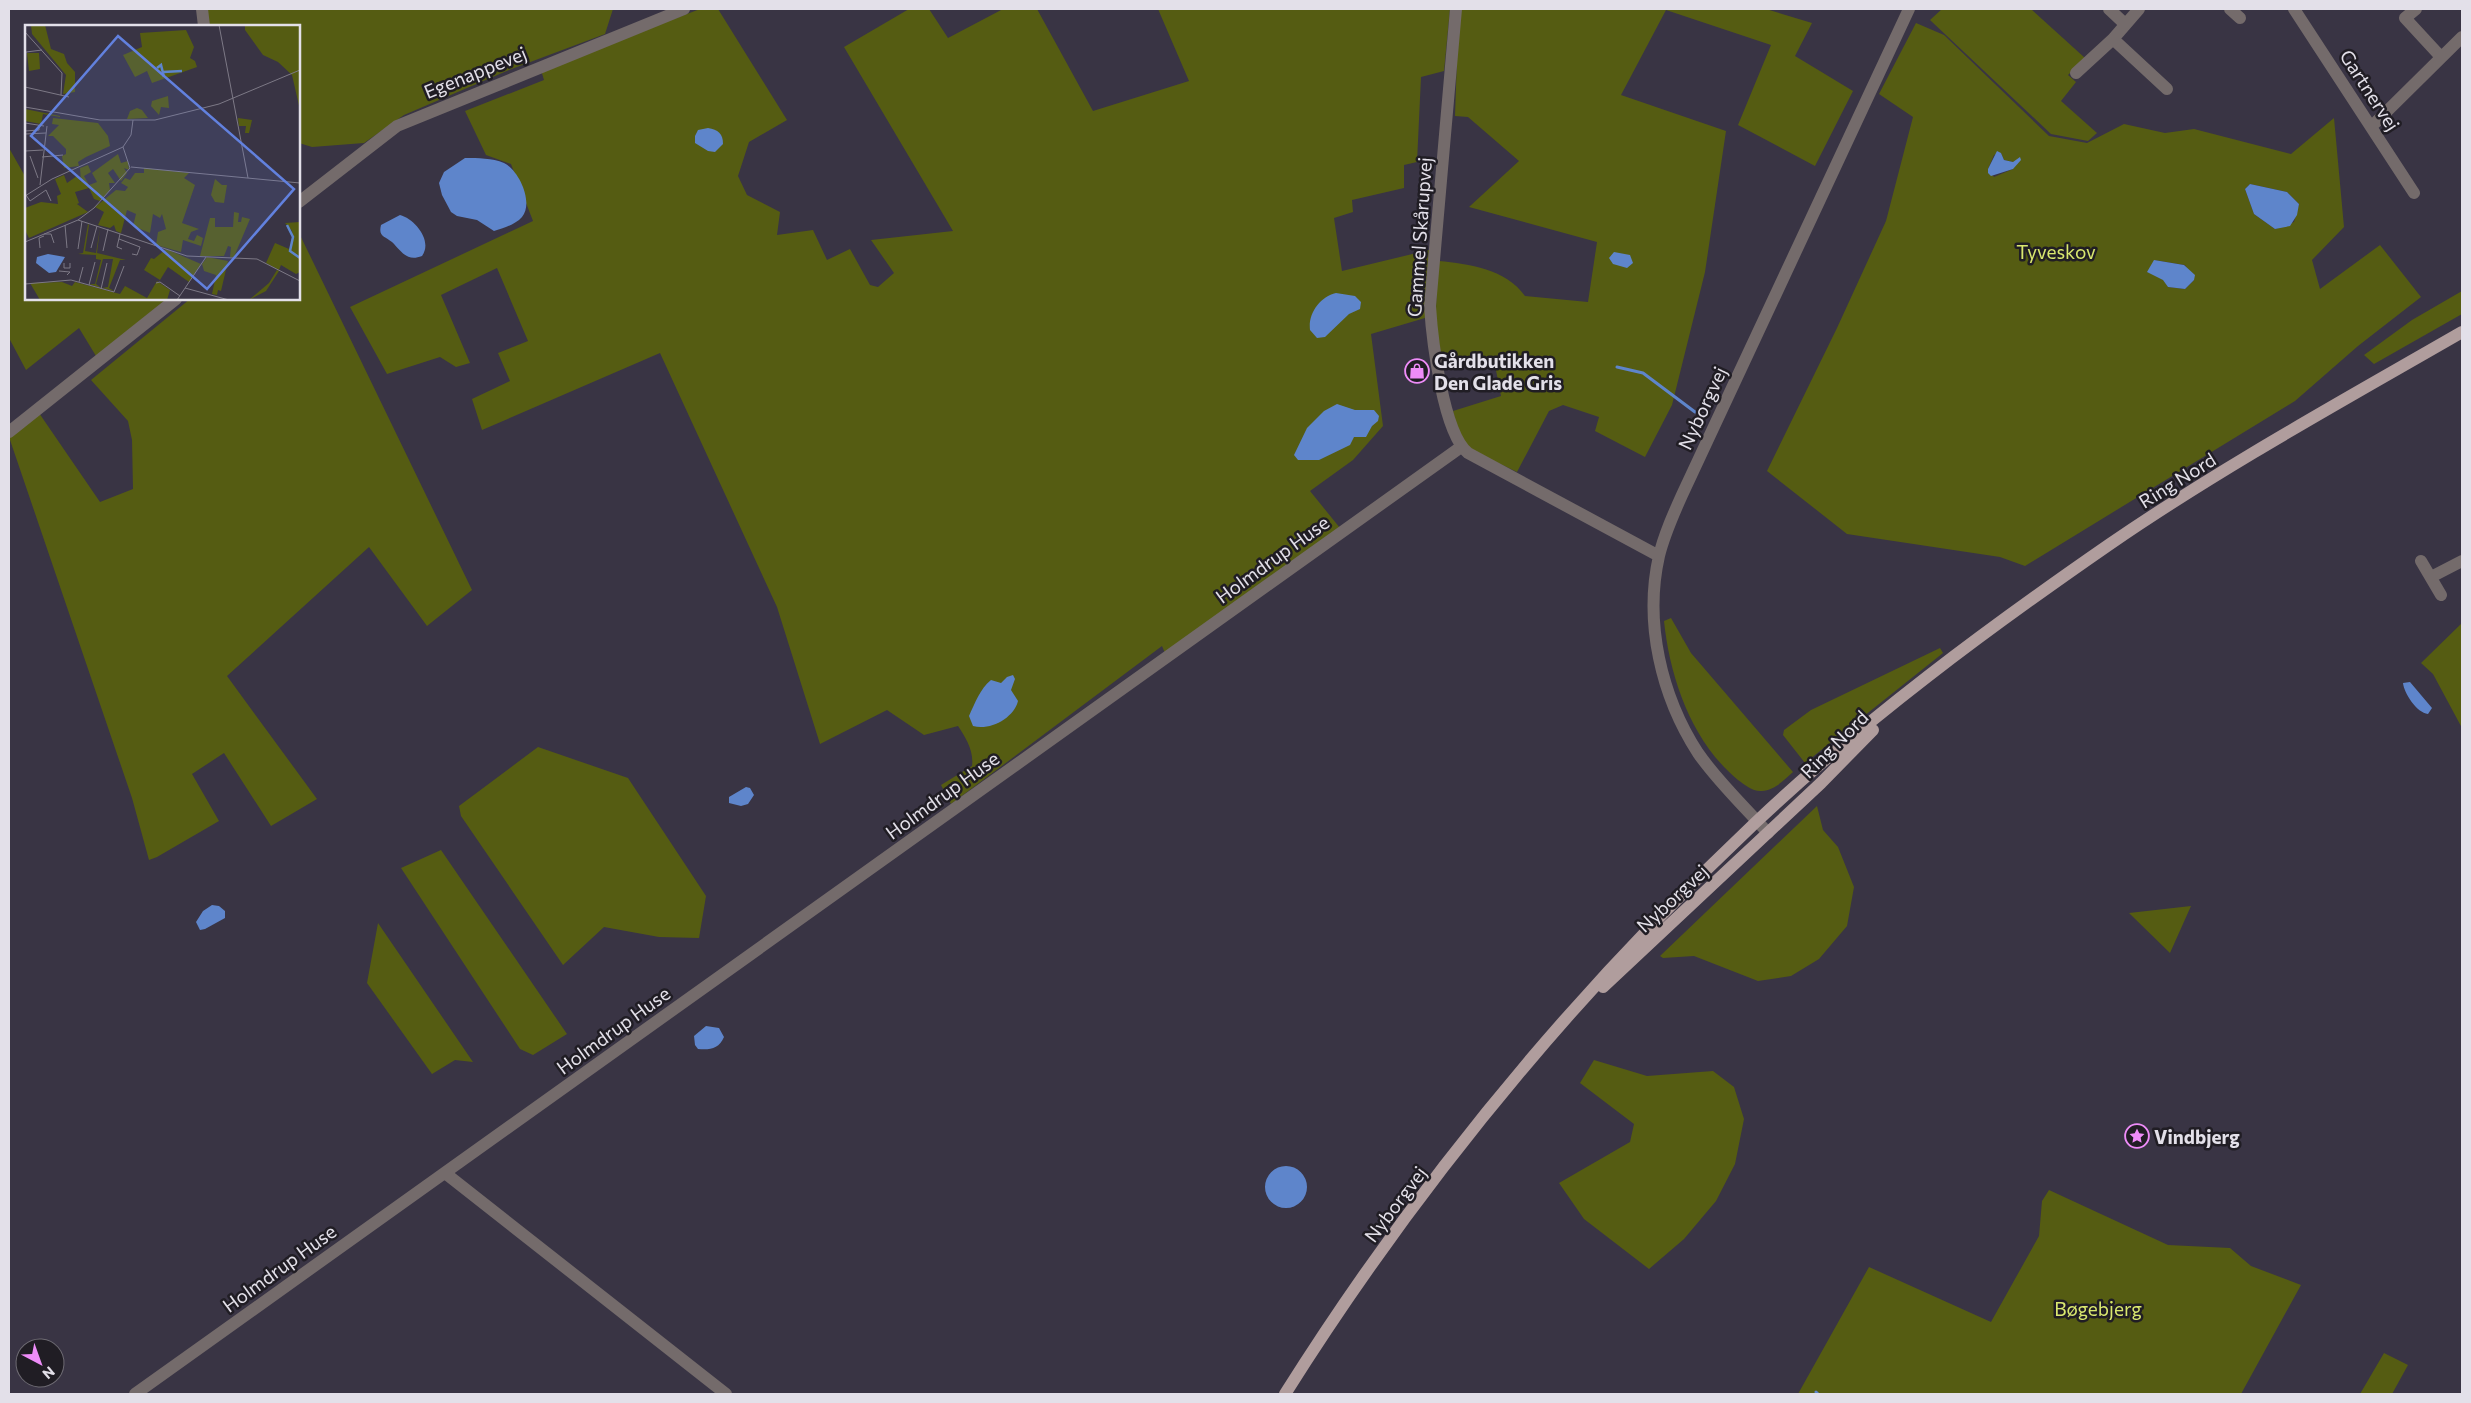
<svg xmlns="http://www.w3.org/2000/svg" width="2471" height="1403" viewBox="0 0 2471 1403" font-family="Commissioner,sans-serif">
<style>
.green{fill:#555c12;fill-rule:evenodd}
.water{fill:#5e85cb}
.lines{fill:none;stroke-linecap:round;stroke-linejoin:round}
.stream{stroke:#5e85cb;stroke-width:3}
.minor{stroke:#746b6b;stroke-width:12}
.major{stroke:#b09d9d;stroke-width:12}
.labels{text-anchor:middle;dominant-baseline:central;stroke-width:5;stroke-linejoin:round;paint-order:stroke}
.street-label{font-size:19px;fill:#e3e0e9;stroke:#201d24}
.park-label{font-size:19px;fill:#dae86f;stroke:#201d24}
.poi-label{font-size:19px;font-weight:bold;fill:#e3e0e9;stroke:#201d24;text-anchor:start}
.inset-river{fill:none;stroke:#5e85cb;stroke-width:2.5}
.inset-road{fill:none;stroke:#7d7986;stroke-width:1}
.view{fill:#6281de;fill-opacity:0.15;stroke:#6281de;stroke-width:2.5}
.inset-edge{fill:none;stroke:#e3e0e9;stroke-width:2.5}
</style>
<rect width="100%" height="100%" fill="#393444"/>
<path class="green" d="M205,9H613L605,34L509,70L404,115L364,143L312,147L299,143V26H207Z
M700,9H718L787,120L749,142L738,176L747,195L780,212L777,235L813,230L827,260L850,249L870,285L878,287L894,273L871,240L953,231L844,47L909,9H929L948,38L1003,9H1037L1093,111L1189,81L1158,9H1450L1444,71L1421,77L1417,162L1404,165V188L1352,200L1353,212L1334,218L1342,271L1429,250L1425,318L1371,334L1383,426L1353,460L1310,491L1340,528L1165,653L1162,646L951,804L941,785L972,766C974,751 966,738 958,726L924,735L887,710L820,744L777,607L660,353L482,430L472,399L510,381L498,353L528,341L497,268L441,295L470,363L456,367L440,357L387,374L350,307L533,221L511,164L486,155L465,111L544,80L541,70Z
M1460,9H1766L1812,23L1795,56L1853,91L1815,166L1738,125L1771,45L1666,10L1621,95L1726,131L1705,272L1672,405L1645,457L1595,431L1599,417L1563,405L1549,411L1517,472L1467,448L1458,434L1453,411L1501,396L1494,360L1445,370C1432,334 1436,298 1439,261C1469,264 1506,269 1525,296L1588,302L1597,242L1469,207L1519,161L1468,117L1455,116L1458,29Z
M1942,9H2031L2085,58L2068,75L2076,82L2061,101L2097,133L2088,141L2051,134L1930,20Z
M1916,23L1944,35L2049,136L2087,143L2124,124L2165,133L2194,129L2291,154L2334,118L2344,227L2312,260L2320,289L2380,245L2421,297L2358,346L2295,401L2025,566L2000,557L1847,534L1767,471L1837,328L1886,221L1913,117L1879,94ZM2001,153L2004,160L2013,162V169L1994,177L1988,169L1994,155ZM2250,184L2287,192L2299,204L2294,222L2275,229L2254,214L2245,189ZM2154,260L2185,265L2194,280L2185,289L2168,287Z
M9,148L26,178V299H167L96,356L79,328L26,370L9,338Z
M299,233L472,590L427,626L369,547L227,676L317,799L271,826L224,753L192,774L219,821L157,857L149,860L132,798L9,437L39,413L100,502L133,489L132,440L128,421L91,380L190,299H299Z
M2462,291V314L2374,364L2364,355L2412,320Z
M1671,618L1691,653L1793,772C1784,780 1775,790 1762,791C1753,792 1745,785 1738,780C1692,742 1670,679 1664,621Z
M2462,623V728L2433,674L2421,663Z
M1940,648L1943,653L1805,763L1783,735L1784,730L1811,710Z
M538,747L628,778L706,896L699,938L659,937L604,927L563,965L461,816L459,806Z
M1817,806L1823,830L1838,847L1854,887L1847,926L1819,959L1791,976L1758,981L1694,956L1663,958L1660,956Z
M441,850L567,1034L533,1055L520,1049L401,868Z
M2191,906L2170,953L2129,913Z
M378,923L473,1062L455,1060L432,1074L367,983Z
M1594,1060L1647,1076L1713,1071L1734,1087L1744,1119L1735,1164L1716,1201L1684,1239L1649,1269L1584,1219L1559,1183L1630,1142L1634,1124L1580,1083Z
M2049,1190L2168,1245L2230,1248L2251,1266L2301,1285L2241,1394H1798L1869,1267L1991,1322L2039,1236L2042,1201Z
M2384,1353L2408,1365L2392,1394H2360Z"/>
<path class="water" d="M708,128C718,130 723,133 723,144L715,152L708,151L695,143V136L698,130Z
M1997,151L2001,153L2004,160L2013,162L2020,157L2021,160L2013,169L1991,176L1988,173V169Z
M465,158C478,158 492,158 504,163C519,170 534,203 522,217C515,225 503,228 494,231L477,220L457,216L451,212L442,195L439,183L444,172Z
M2250,184L2287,192L2299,204L2297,215L2290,226L2275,229L2254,214L2245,189Z
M400,215C415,219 433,241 422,256C407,262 402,252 392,242C385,236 378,237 381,225Z
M1614,252L1630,255L1633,263L1627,268L1613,264L1609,258Z
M2154,260L2184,265L2195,275L2194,280L2185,289L2168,287L2163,280L2147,272Z
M1336,293L1355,296L1361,302L1360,309L1349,314L1325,337L1317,338L1310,330C1308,313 1320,297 1336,293Z
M1337,404L1355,410H1374L1379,416L1378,421L1372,426L1366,437H1354L1350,445L1319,460H1298L1294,455L1307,428L1324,411Z
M1013,675L1015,679L1011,690L1018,701C1014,718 990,731 973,726L969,716C975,703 980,689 991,680L1001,683L1007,677Z
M2410,682L2432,708L2428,714C2417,713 2404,693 2403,683Z
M746,787L750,788L754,795L748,804L741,806L729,803V797Z
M212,905L219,906L225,911V918L205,929L200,930L196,922L203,911Z
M706,1026L719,1028L724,1037C719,1049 710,1050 698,1049L695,1045L694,1036Z
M1265 1187a21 21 0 1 1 42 0a21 21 0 1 1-42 0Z"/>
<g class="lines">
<path class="stream" d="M1617,367L1643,373L1695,412
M1816,1392L1818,1394"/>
<path class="minor" d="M202,9L204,26
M1456,9L1430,306C1432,338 1443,433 1468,453L1659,556
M2109,9L2125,24
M2230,9L2240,18
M2294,9L2414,193
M2416,9L2405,18L2441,57
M2113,39L2167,89
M2076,73L2113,39L2139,9
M2372,126L2462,37
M299,202L397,126L684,9
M9,432L176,299
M2421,561L2441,595
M2431,577L2462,561
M1768,833C1745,807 1718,782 1698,753C1661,696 1644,622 1659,556C1664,535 1673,515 1682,495L1909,9
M445,1173L726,1394
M135,1394L1461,447"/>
<path class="major" d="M1603,987L1821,783L1873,730
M1285,1394C1416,1186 1576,992 1755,823C1864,720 1987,629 2110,544C2222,467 2344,400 2462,332"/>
</g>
<defs>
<g id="shop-ring" transform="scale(1.25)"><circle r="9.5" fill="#201d24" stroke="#ee8cf8" stroke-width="1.5"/><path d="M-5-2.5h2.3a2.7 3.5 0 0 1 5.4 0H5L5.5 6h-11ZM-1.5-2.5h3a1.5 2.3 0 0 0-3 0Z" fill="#ee8cf8"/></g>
<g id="sight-ring" transform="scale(1.25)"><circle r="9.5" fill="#201d24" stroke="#ee8cf8" stroke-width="1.5"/><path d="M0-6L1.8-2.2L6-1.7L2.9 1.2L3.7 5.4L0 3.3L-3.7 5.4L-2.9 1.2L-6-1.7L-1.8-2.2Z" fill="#ee8cf8"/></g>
</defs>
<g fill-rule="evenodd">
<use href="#shop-ring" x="1417" y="371"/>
<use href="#sight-ring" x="2137" y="1136"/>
</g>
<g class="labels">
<g class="street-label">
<text transform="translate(475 72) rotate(-22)">Egenappevej</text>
<text transform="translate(2370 90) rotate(57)">Gartnervej</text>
<text transform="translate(1419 237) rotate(-86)">Gammel Skårupvej</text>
<text transform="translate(1702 408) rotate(-65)">Nyborgvej</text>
<text transform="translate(2177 480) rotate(-32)">Ring Nord</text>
<text transform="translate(1272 559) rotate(-36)">Holmdrup Huse</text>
<text transform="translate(1834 744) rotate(-45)">Ring Nord</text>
<text transform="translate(942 795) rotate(-36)">Holmdrup Huse</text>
<text transform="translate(1672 898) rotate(-43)">Nyborgvej</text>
<text transform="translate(613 1030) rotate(-36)">Holmdrup Huse</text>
<text transform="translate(1395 1204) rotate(-53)">Nyborgvej</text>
<text transform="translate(279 1268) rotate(-36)">Holmdrup Huse</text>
</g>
<g class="park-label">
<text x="2056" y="251">Tyveskov</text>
<text x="2098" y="1308">Bøgebjerg</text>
</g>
<g class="poi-label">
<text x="1434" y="360">Gårdbutikken<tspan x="1434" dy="22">Den Glade Gris</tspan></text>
<text x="2154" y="1136">Vindbjerg</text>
</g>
</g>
<g transform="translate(25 25)">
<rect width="275" height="275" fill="#393444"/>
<path d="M6,0H20L26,24L39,29L42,38L50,47V67L38,69L41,50L7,9ZM220,0H275V85L267,50L253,37L238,30L220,5ZM161,5L169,22L165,33L170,36L172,42L127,58L122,46L110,52L98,30L117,22L115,8ZM2,28H14L15,44L4,46ZM143,71L144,83L136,82L134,90L126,81L127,76ZM112,83L117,85L123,93L102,94L105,86ZM0,84L35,91V92L18,89L16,99L0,96ZM28,93L73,98L83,111L85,121L61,132L53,137L54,141L39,143L37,131L41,129V124L28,111H23L34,100L27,99ZM213,93L227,95L224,108H220L221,101H214ZM93,129L96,138L103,136L104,145L99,143L102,148L96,156L88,144L83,148L90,158H84L85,165L75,176L69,174L64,163L50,167L54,178L52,179L63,187L4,213L0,205V183L16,177L33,179L32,171L36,169L30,154L39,150L42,158L52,151L56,157L55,143L63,140L66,147L59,151L64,160L72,157L67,148ZM119,143L164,148L159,153L170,160L157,198L174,204L166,207L163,214L169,216L172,210L178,213L176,221L158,215L156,227L131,220L133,207L141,204L137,189L135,193L128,189L125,208L108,201L111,189L102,185L96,208L91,206L89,200L85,203L73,200L79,187L70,182L91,165L100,166L103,162L96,158L100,153L105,155L110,148H119ZM190,154L197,160H202L199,178L190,177L186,170ZM209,187L214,188L213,197H216L217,192L225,194L209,232H205L206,222L203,221L199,231H175L185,193H190V202H208ZM275,197V247L271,249L256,240L254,245L241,238L250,218L264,224L268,217L267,206L260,198ZM63,199L64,200L60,226L71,228L75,203L72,228L101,235H95L84,263L89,266L77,263L83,262L88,234H78L71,259L76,263L64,259H70L76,235L71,234V230L53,229L58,228ZM141,224L176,239L164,257L143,242L135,255L119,245L126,233L129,234ZM182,232L203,236L196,266L193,265L192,270L187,269L191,250L179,246L177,239ZM252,245L254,246L241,266L224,275L244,258ZM132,256L145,265L142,275H15L5,258L37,257L47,261L50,257L95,269L100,261L122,273Z" fill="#555c12"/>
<path d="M23,229L40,232L31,247L24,248L11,238L12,232Z" fill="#5e85cb"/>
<path class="inset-river" d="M132,43L136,40L139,52M138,47L157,46M262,200L268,212L265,226L275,233"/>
<path class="inset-road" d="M194,0L223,153M0,7L37,48L36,70M0,58L1,27L17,25M0,62L44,72M0,82L75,95H130L194,79L275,45M0,98L19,101M0,106L14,105V100M0,109L21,108M0,126L18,125M5,131L13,153M17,132L38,130M106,142L275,158M15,160L22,101M1,170L5,176L21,165L26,176M0,171L27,154L98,122L106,110L108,95M53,195L162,231L232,234L275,256M40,200L42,223M19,209H26L29,218M95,209L92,222L97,224M94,214L115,222L112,230L107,229M0,217L53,195L69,183L105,143L98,122M15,223L14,213L19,211M66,223L72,201M53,224L57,196M78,226L83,204M39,238V243H45V238M34,246L45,247L42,250M54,257L58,242M131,258L135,257L155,271M0,259L46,255L89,267L99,241M64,260L70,237M160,263L204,275M76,264L82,238M152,275L181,232"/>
<path class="view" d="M93,11L269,164L182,264L6,111Z"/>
<rect width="275" height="275" class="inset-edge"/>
</g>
<rect width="2471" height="1403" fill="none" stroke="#e3e0e9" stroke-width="20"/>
<g transform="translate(40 1363) rotate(139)"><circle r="24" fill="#201d24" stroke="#6e6b73"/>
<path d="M0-4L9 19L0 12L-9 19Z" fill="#ee8cf8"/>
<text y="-8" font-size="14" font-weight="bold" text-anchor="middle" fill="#e3e0e9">N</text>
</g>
</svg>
